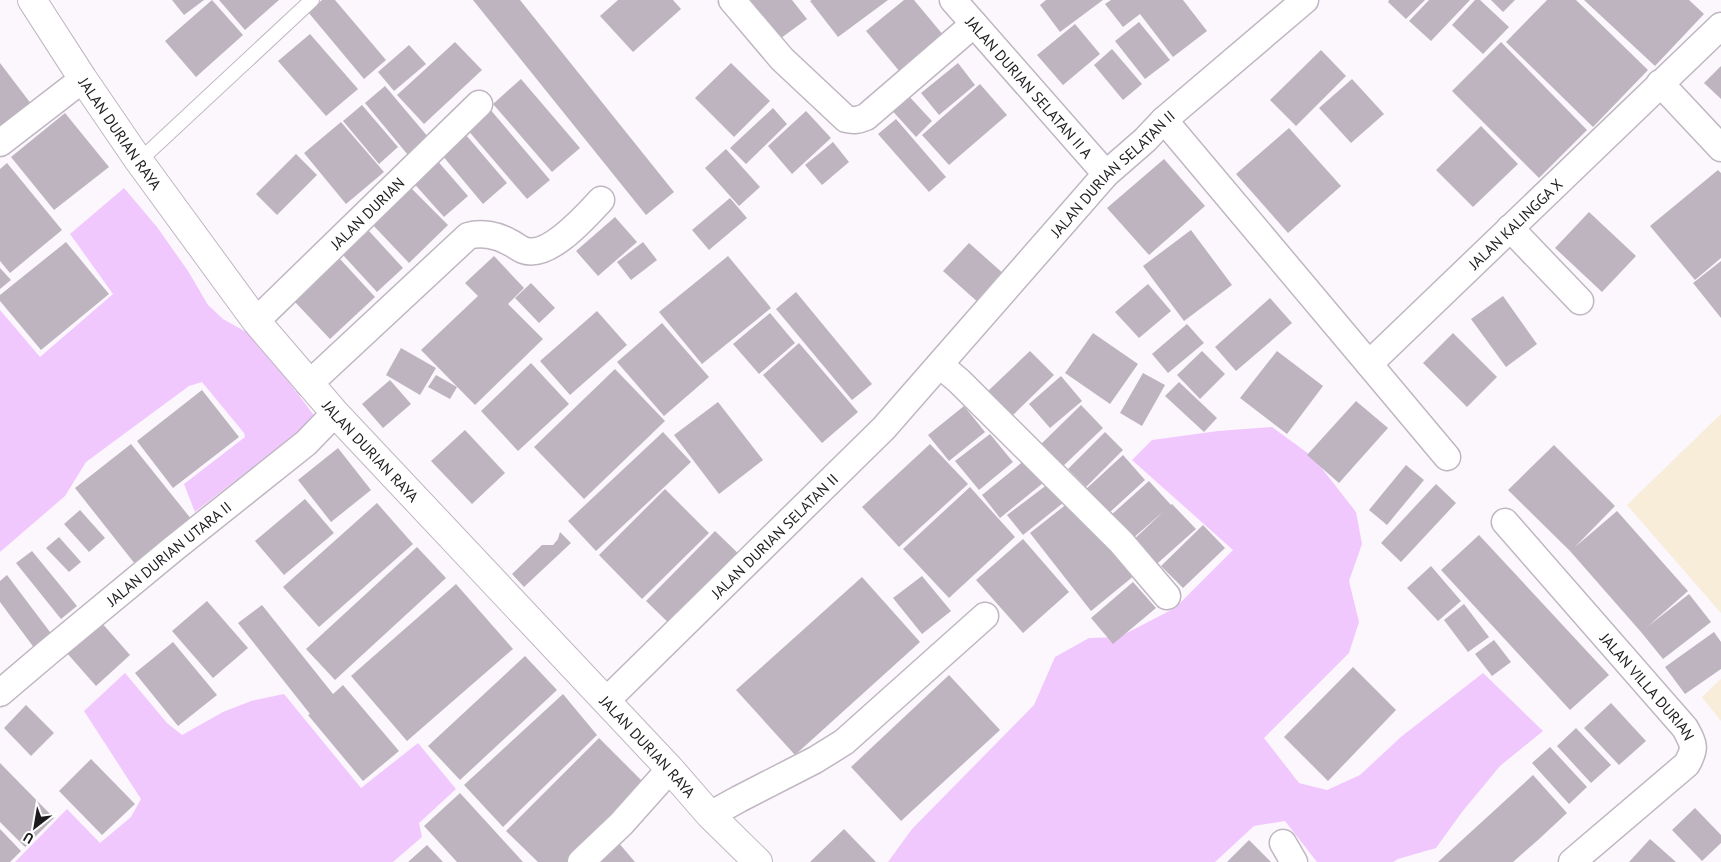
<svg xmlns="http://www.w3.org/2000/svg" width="1721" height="862" viewBox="0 0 1721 862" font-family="'PT Sans',sans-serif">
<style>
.education{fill:#f7edd8}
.green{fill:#f1c8fe}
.building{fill:#bdb4c0}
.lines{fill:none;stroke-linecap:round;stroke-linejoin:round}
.lane-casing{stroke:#bfb6c2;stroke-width:16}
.street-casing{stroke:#bfb6c2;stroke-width:29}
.secondary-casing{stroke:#bfb6c2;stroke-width:30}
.lane{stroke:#fff;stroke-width:14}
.street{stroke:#fff;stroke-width:26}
.secondary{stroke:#fff;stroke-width:28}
.labels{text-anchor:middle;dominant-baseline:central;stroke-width:4;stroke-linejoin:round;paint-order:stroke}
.street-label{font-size:15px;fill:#1d1a1e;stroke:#fff}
</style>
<rect width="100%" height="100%" fill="#fcf6fd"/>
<path class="education" d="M1721,414V613L1627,505Z
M1721,679V721L1702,697Z"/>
<path class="green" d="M124,188L157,227L188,271L208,305L223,319L255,337L316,418L195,512L184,484L245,437L244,433L202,382L189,386L86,462L65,496L0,552V310L40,357L113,294L70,234Z
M1272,427L1313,457L1356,512L1362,544L1349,581L1359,622L1349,653L1264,738L1299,783L1327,790L1360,775L1402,736L1483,673L1543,731L1500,766L1462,812L1436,848L1398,859L1393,862H1317L1285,821L1254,826L1215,862H888L912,829L1034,705L1055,657L1089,638L1119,637L1175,608L1233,550L1132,460L1152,440L1218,431Z
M125,673L167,723L182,735L223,712L251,701L284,694L361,788L418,743L456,789L419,823L422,837L393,862H15L67,809L100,843L131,817L141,799L84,711Z"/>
<path class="building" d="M172,0H204L184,15Z
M212,0L243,35L196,77L165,41Z
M219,0H279L245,30Z
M322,0H335L386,60L364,79L308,12Z
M473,0H520L674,192L646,215Z
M618,0H673L681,9L633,52L600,16Z
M745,0H792L807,19L777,41Z
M812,0H888L838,37L810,1Z
M904,0H914L944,36L900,72L866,31Z
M1046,0H1103L1060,32L1040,5Z
M1111,0H1183L1207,31L1173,57L1140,14L1123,27L1105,4Z
M1389,0H1425L1406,19L1388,2Z
M1429,0H1470L1431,41L1409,21Z
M1475,0H1480L1509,27L1483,54L1452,25Z
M1491,0H1515L1503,12Z
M1547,0H1576L1648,70L1593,127L1506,42Z
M1584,0H1689L1704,14L1655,66Z
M1139,22L1170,60L1145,79L1115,41Z
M1075,24L1100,54L1063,85L1037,55Z
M310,34L358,89L326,116L278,61Z
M455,42L482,70L424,124L397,95Z
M1501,42L1587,130L1539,178L1452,91Z
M409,45L426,64L394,91L378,72Z
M1112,49L1142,84L1123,100L1094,65Z
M1321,50L1346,76L1296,126L1270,100Z
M0,63L35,109L0,135Z
M731,63L770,101L734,137L695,98Z
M958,63L975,85L939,115L921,93Z
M1721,66V99L1704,83Z
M521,79L580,148L552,172L493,104Z
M1352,79L1384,114L1351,143L1319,108Z
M980,84L1007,115L949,165L922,135Z
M385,86L429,138L408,155L365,103Z
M905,92L932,121L916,137L889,107Z
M362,105L398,147L379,164L343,121Z
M489,108L550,180L527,199L466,128Z
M773,108L787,124L746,164L730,148Z
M806,111L831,138L792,174L768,146Z
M65,113L109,167L54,210L11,157Z
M896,119L946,177L929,192L878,134Z
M341,122L384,172L346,204L304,153Z
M1481,126L1518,164L1473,207L1436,170Z
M1289,128L1341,186L1288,233L1236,174Z
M466,135L507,183L483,204L442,155Z
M833,142L849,162L822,185L805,165Z
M726,149L760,187L739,206L705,168Z
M296,154L317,175L277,215L256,194Z
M435,158L468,196L444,217L410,179Z
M1164,159L1205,206L1149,255L1107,208Z
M7,163L62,230L10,273L0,261V169Z
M1718,170L1721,173V258L1695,280L1650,226Z
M409,186L448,225L409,263L371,223Z
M730,198L747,218L709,250L692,230Z
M1589,212L1636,256L1602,292L1555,248Z
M615,217L637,242L598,276L576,251Z
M1191,230L1232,285L1184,321L1143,266Z
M369,231L403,268L377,292L343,255Z
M66,242L109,294L41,350L0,301V295Z
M643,242L657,260L631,280L617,262Z
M969,243L1005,275L980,304L943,271Z
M494,256L524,288L508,304L543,339L475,405L421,350L478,296L465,283Z
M728,256L771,308L702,364L659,312Z
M340,259L375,297L330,339L295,302Z
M1721,261V318L1693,283Z
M0,268L11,280L0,289Z
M531,283L555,308L539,323L515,298Z
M1148,284L1171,311L1139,338L1115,312Z
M796,292L872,384L852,400L776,309Z
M1503,296L1537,344L1506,367L1471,319Z
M1270,298L1292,323L1236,371L1215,347Z
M597,311L627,345L570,395L540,361Z
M770,313L795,343L759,374L733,344Z
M662,323L709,377L664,416L617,362Z
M1187,324L1204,343L1168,373L1152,354Z
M1093,333L1138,364L1110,404L1065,373Z
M1453,333L1497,377L1467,407L1423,363Z
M799,343L858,412L822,443L763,375Z
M401,348L436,368L420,395L386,375Z
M1030,351L1054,375L1012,416L988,391Z
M1202,351L1225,374L1200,399L1177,375Z
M1277,351L1323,386L1287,434L1240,398Z
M531,363L569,404L518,451L481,411Z
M615,369L665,421L584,499L534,447Z
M1143,373L1165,385L1142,426L1120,413Z
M436,375L457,387L450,399L428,387Z
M1061,376L1082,401L1050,428L1029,404Z
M390,380L411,404L383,428L362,404Z
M1179,382L1217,418L1204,432L1165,396Z
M202,390L239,437L173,488L137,441Z
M1356,401L1388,428L1339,483L1307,455Z
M718,402L763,460L719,494L674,435Z
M1081,405L1103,428L1059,470L1037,448Z
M964,406L985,432L949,461L928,435Z
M465,430L505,473L472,504L431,461Z
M663,432L691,462L596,551L568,521Z
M1105,432L1123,450L1086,487L1068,469Z
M990,434L1013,462L979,490L955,461Z
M131,444L192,520L135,564L75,488Z
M930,444L968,484L899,547L862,507Z
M1554,445L1615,506L1575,547L1617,511L1688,591L1647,627L1689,594L1711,622L1663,659L1641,632L1570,551L1508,490Z
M338,448L371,490L331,522L298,480Z
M1123,455L1145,480L1109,513L1086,489Z
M1025,460L1043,483L1000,518L982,495Z
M1406,465L1424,480L1387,525L1369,510Z
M1149,481L1171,505L1172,504L1196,529L1150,570L1128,545L1165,510L1131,540L1110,516Z
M1048,484L1063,503L1023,535L1007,515Z
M1436,484L1456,503L1401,562L1381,543Z
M970,487L1015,537L949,598L903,549Z
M665,489L709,533L642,599L599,555Z
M305,499L334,533L284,575L255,541Z
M1073,499L1135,575L1091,611L1030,533Z
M377,503L413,544L319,627L283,587Z
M80,510L105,538L89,552L64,524Z
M1203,525L1225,548L1183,588L1161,566Z
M715,531L744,559L675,629L646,601Z
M560,532L571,543L524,587L512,574L542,545H553L558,539Z
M1479,535L1609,675L1570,710L1441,570Z
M59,537L81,562L69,572L46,548Z
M1023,539L1069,592L1023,633L976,580Z
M417,547L446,578L335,680L306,649Z
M32,551L77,606L61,619L16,563Z
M1431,566L1461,601L1438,621L1407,588Z
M7,575L53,636L35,649L0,602V581Z
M922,576L951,611L922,634L893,598Z
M862,577L920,642L795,755L736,690Z
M1133,582L1156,608L1113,644L1091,618Z
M456,584L513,649L407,741L351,676Z
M207,601L248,648L213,678L172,631Z
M1464,604L1489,637L1468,652L1444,620Z
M262,605L333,694L343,685L399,751L363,781L308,715L310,714L238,623Z
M101,622L130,655L96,686L66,652Z
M1714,632L1721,642V669L1685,694L1665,667Z
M1494,640L1511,662L1492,676L1475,654Z
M173,642L217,695L178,726L135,673Z
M525,656L557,690L460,780L428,746Z
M1353,667L1396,710L1328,781L1284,737Z
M949,675L1000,730L901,821L851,767Z
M563,694L597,735L503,827L464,785Z
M1611,703L1646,741L1619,765L1584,728Z
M26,705L54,733L31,756L4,728Z
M1576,728L1611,765L1591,783L1557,746Z
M599,738L645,784L567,862H538L506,831Z
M1550,747L1587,787L1569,804L1532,763Z
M91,759L135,804L102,835L59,791Z
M0,763L54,818L25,847L0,822Z
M1533,775L1567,813L1538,840L1513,862H1438Z
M460,793L523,862H457L424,826Z
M1695,808L1721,835V843L1702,861L1672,830Z
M0,829L21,851L10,862H0Z
M844,829L876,862H810Z
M1650,839L1676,862H1629Z
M1249,840L1271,862H1227Z
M618,842L635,862H595Z
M427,845L443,862H408Z"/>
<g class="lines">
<g class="lane-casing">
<path id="lane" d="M139,161L312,0"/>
</g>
<g class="street-casing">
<g id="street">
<path d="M732,0L782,59L846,119C854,121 858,120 866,117L974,24"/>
<path id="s1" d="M953,0L1106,174"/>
<path d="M1660,83L1721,148"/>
<path d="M1164,120L1369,364"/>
<path d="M0,143L83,79"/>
<path d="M1510,228L1580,301"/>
<path id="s2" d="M256,321L479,104"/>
<path d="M940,365L959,381L1121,542L1167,596"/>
<path d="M309,384L468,236C481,232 497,235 509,242C514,244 518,248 523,250C548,260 585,217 601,200"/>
<path id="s3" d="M1447,457L1369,364L1721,26"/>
<path id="s4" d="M1505,522L1685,728C1694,745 1696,747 1687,764L1572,862"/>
<path id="s5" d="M0,693L46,654L173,549L306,443L335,413"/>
<path id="s6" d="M606,701L884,428L1106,174L1145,140L1164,120L1305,0"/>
<path d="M710,815L739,799L815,760L844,742L985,616"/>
<path d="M1283,843L1294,862"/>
<path d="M581,862L621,824L670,769"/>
</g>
</g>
<g class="secondary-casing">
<g id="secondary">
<path id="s7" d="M32,0L83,79L139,161L256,321L335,413L670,769L710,815L758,862"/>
</g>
</g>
<use href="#lane" class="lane"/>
<use href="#street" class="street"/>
<use href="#secondary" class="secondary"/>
</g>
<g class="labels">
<g class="street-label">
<text stroke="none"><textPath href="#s1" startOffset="116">JALAN DURIAN SELATAN II A</textPath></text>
<text stroke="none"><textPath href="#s7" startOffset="160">JALAN DURIAN RAYA</textPath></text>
<text stroke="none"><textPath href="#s6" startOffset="732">JALAN DURIAN SELATAN II</textPath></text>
<text stroke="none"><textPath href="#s2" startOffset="155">JALAN DURIAN</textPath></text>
<text stroke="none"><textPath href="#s3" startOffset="324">JALAN KALINGGA X</textPath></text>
<text stroke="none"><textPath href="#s7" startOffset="565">JALAN DURIAN RAYA</textPath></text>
<text stroke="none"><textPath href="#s6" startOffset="236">JALAN DURIAN SELATAN II</textPath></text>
<text stroke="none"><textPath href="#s5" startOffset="219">JALAN DURIAN UTARA II</textPath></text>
<text stroke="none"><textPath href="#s4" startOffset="218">JALAN VILLA DURIAN</textPath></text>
<text stroke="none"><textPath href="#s7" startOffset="970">JALAN DURIAN RAYA</textPath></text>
</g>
</g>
<g transform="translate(35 827) rotate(211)" stroke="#ffffff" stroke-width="4" paint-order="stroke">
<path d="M0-4L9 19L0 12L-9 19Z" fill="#1d1a1e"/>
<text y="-8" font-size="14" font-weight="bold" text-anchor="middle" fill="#1d1a1e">U</text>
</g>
</svg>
